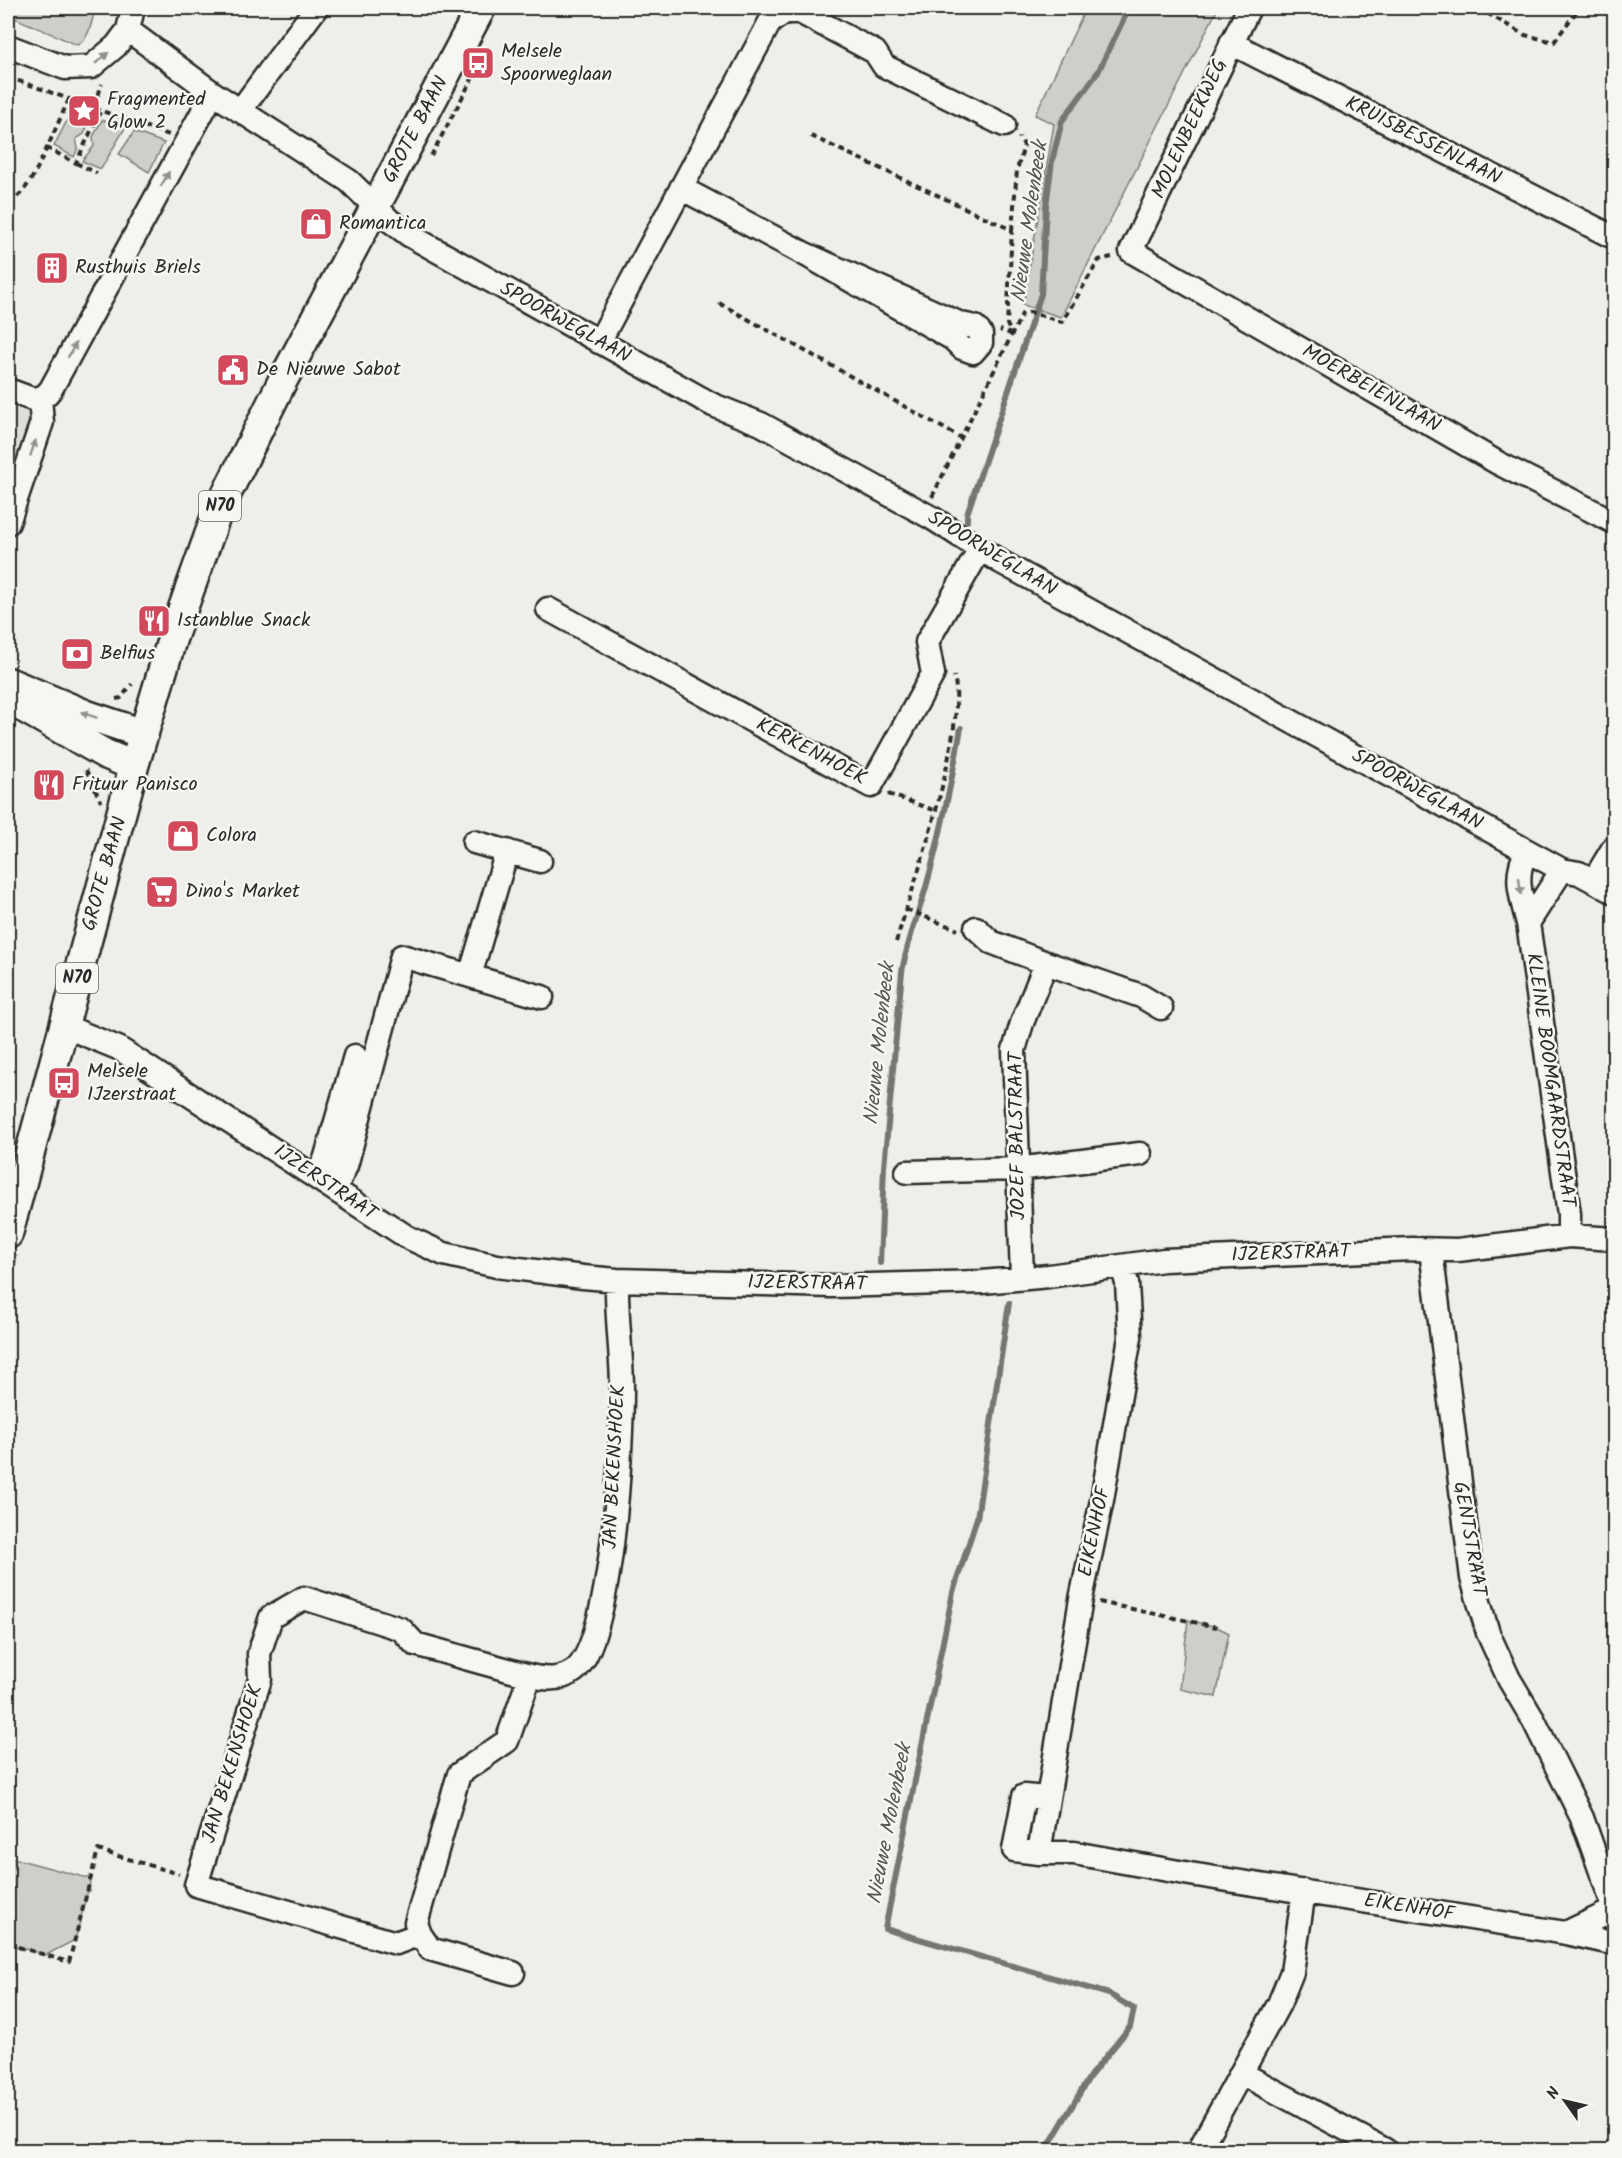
<svg xmlns="http://www.w3.org/2000/svg" width="1622" height="2158" viewBox="0 0 1622 2158" font-family="Kalam,sans-serif">
<style>
.built{fill:#dededb}
.green{fill:#cececa;stroke:#7c7c7a;stroke-width:1.5}
.lines{fill:none;stroke-linecap:round;stroke-linejoin:round}
.stream{stroke:#757573;stroke-width:6}
.minor-casing{stroke:#2b2b2b;stroke-width:27}
.major-casing{stroke:#2b2b2b;stroke-width:33}
.path{stroke:#2b2b2b;stroke-width:4;stroke-dasharray:6 4.5;stroke-linecap:butt}
.minor{stroke:#f6f6f2;stroke-width:22}
.major{stroke:#f6f6f2;stroke-width:28}
.oneway{fill:#90908e}
.labels{text-anchor:middle;dominant-baseline:central;stroke-width:5;stroke-linejoin:round;paint-order:stroke}
.shield{fill:#f6f6f2;stroke:#686867;stroke-width:1.5}
.shield-label{font-size:18px;font-weight:bold;fill:#2b2b2b}
.poi-label{font-size:20px;fill:#2b2b2b;stroke:#f6f6f2;text-anchor:start}
.street-label{font-size:20px;fill:#2b2b2b;stroke:#f6f6f2}
.water-label{font-size:21px;font-style:italic;fill:#565655;stroke:#f6f6f2}
</style>
<rect width="100%" height="100%" fill="#eeeeea"/>
<filter id="ink" filterUnits="userSpaceOnUse"><feTurbulence type="fractalNoise" baseFrequency=".0167" numOctaves="2"/><feDisplacementMap in="SourceGraphic" scale="12" xChannelSelector="R" yChannelSelector="G"/><feConvolveMatrix kernelMatrix="1 2 1 2 8 2 1 2 1" color-interpolation-filters="sRGB"/></filter>
<g filter="url(#ink)">
<path class="built" d="M8,405L40,416L8,506Z"/>
<path class="green" d="M14,8H95C92,20 90,39 77,45L10,16Z
M1086,8H1218L1061,317L1023,305L1054,124L1035,115Z
M73,109L92,115L84,134L76,139L78,148L74,157L54,146Z
M102,120L125,128L101,169L82,161L94,146L93,137Z
M134,132L164,143L149,172L119,154Z
M1188,1620L1217,1627L1229,1633L1216,1697L1180,1689Z
M9,1857L91,1879L75,1940L46,1955L8,1944Z"/>
<g class="lines">
<path class="stream" d="M967,521V514L1041,294L1046,206L1052,161L1062,121L1098,72L1129,8
M880,1263L884,1167L902,972C907,940 920,911 928,880C942,829 952,779 961,728
M1009,1303L977,1518L953,1592L885,1929L1109,1994L1134,2009L1130,2027L1090,2076L1046,2150"/>
<g class="minor-casing">
<path id="minor" d="M1249,8L1131,251L1498,463L1614,522
M128,30L213,93L349,181L389,220L409,235L713,405L761,424L932,518L1001,562L1562,870L1579,873L1614,892
M1231,43L1609,235L1614,233
M8,46L65,68L91,67L116,46L128,30L133,8
M240,111L316,8
M681,188L803,253L953,339L962,348L973,352L981,343V334L975,327L961,324L803,253
M599,342L770,22L785,12H800L875,52L884,66L1004,125
M8,390L35,400L46,395L51,389L213,93
M8,523L42,422L40,398
M548,609L871,786L933,674L927,642L980,549
M474,842L540,861
M1527,851C1513,874 1521,898 1528,923L1569,1214V1236
M1594,880L1614,847
M1528,923L1562,870
M976,928L991,942L1046,963
M470,976L507,851
M64,1026L118,1048L407,1237L444,1254L497,1266L583,1277L617,1280L832,1286L982,1282L1049,1276L1164,1260L1412,1249L1458,1250L1569,1236L1614,1239
M907,1172L1017,1169L1140,1154
M316,1176L325,1160L355,1056
M335,1189L346,1166L402,956L542,997
M1431,1250L1472,1578L1488,1633L1509,1679L1534,1721L1582,1818L1614,1908
M1122,1266L1127,1283L1130,1337L1102,1500L1081,1599L1039,1853H1074L1190,1874L1566,1933L1607,1942L1614,1940
M1022,1277L1014,1050L1022,1023L1046,963L1141,996L1161,1008
M1039,1853L1014,1850L1024,1796L1046,1798
M1566,1933L1614,1910
M420,1934L416,1923L459,1774L507,1741L530,1676
M513,1973L430,1949L420,1934L396,1943L196,1885L260,1679L259,1654L271,1617L304,1598L401,1629L415,1644L530,1676C544,1679 560,1681 574,1671C613,1642 622,1442 622,1390C622,1354 616,1317 617,1280
M1241,2073L1385,2150
M1199,2150L1279,2004L1292,1972L1304,1891"/>
</g>
<g class="major-casing">
<path id="major" d="M8,682L87,715L144,734
M8,699L105,754L134,766
M8,1234L134,766L172,639L217,513L283,380L481,8"/>
</g>
<path class="path" d="M1478,8L1525,35L1554,42L1579,8
M8,14L10,8
M8,77L94,108L102,84
M69,99L47,148L76,163L101,110
M94,108L169,135
M811,136L1012,230L1007,324L1011,334L1000,330
M431,156L488,49
M76,163L97,173
M8,202C27,195 38,166 47,148
M1012,230L1017,170L1024,145L1019,137
M719,303L963,439
M932,497L1022,314L1030,312L1062,322L1099,260L1112,257
M116,699L121,698L132,684
M86,770L101,802
M888,794L934,810
M906,909L958,930
M896,942C913,886 968,729 954,676
M8,1286L16,1255
M1099,1602L1217,1627
M8,1944L69,1962L98,1850L179,1874"/>
<use href="#minor" class="minor"/>
<use href="#major" class="major"/>
</g>
<defs><path id="oneway-solid" d="M-6-.8H1V-3.2L6.5 0L1 3.2V.8H-6Z" transform="scale(1.5)"/></defs>
<g class="oneway">
<use href="#oneway-solid" transform="translate(102 58) rotate(-40)"/>
<use href="#oneway-solid" transform="translate(165 179) rotate(-61)"/>
<use href="#oneway-solid" transform="translate(72 350) rotate(-61)"/>
<use href="#oneway-solid" transform="translate(33 448) rotate(-71)"/>
<use href="#oneway-solid" transform="translate(89 715) rotate(-161)"/>
<use href="#oneway-solid" transform="translate(1520 886) rotate(83)"/>
</g>
</g>
<defs>
<g id="bus-square" transform="scale(1.725)"><rect x="-9" y="-9" width="18" height="18" rx="4" fill="#d1495b" stroke="#f6f6f2"/><path d="M-5-6H5V4H4V6H2V4H-2V6H-4V4H-5ZM-3.5-4V0h7V-4ZM-3.5 1.2v1.5H-2V1.2ZM2 1.2v1.5H3.5V1.2Z" fill="#fff"/></g>
<g id="sight-square" transform="scale(1.725)"><rect x="-9" y="-9" width="18" height="18" rx="4" fill="#d1495b" stroke="#f6f6f2"/><path d="M0-6L1.8-2.2L6-1.7L2.9 1.2L3.7 5.4L0 3.3L-3.7 5.4L-2.9 1.2L-6-1.7L-1.8-2.2Z" fill="#fff"/></g>
<g id="shop-square" transform="scale(1.725)"><rect x="-9" y="-9" width="18" height="18" rx="4" fill="#d1495b" stroke="#f6f6f2"/><path d="M-5-2.5h2.3a2.7 3.5 0 0 1 5.4 0H5L5.5 6h-11ZM-1.5-2.5h3a1.5 2.3 0 0 0-3 0Z" fill="#fff"/></g>
<g id="building-square" transform="scale(1.725)"><rect x="-9" y="-9" width="18" height="18" rx="4" fill="#d1495b" stroke="#f6f6f2"/><path d="M-4-6H4V6H1V3H-1V6H-4ZM-2.5-4.3h1.7v1.8h-1.7ZM.8-4.3h1.7v1.8H.8ZM-2.5-1h1.7V.8h-1.7ZM.8-1h1.7V.8H.8Z" fill="#fff"/></g>
<g id="civic-square" transform="scale(1.725)"><rect x="-9" y="-9" width="18" height="18" rx="4" fill="#d1495b" stroke="#f6f6f2"/><path d="M-.6-6.5H3V-4.5H.6V-3L4-1V1h2V6H-6V1h2V-1L-.6-3ZM-1.2 2.5V6h2.4V2.5Z" fill="#fff"/></g>
<g id="restaurant-square" transform="scale(1.725)"><rect x="-9" y="-9" width="18" height="18" rx="4" fill="#d1495b" stroke="#f6f6f2"/><path d="M-5-6h1v4h1v-4h1v4h1v-4h1v5L-1.5 .5V6h-2V.5L-5-1ZM5-6V6H3V1.5H1.5Q1.5-4 5-6Z" fill="#fff"/></g>
<g id="bank-square" transform="scale(1.725)"><rect x="-9" y="-9" width="18" height="18" rx="4" fill="#d1495b" stroke="#f6f6f2"/><path d="M-6-4H6V4H-6ZM0-2.3a2.3 2.3 0 1 0 0 4.6a2.3 2.3 0 1 0 0-4.6Z" fill="#fff"/></g>
<g id="supermarket-square" transform="scale(1.725)"><rect x="-9" y="-9" width="18" height="18" rx="4" fill="#d1495b" stroke="#f6f6f2"/><path d="M-6-5.5h2.5l.6 2H6L4.5 2H-2.5L-4.4-4H-6ZM-1.5 3.2a1.3 1.3 0 1 0 .1 0ZM3 3.2a1.3 1.3 0 1 0 .1 0Z" fill="#fff"/></g>
</defs>
<g fill-rule="evenodd">
<use href="#bus-square" x="478" y="63"/>
<use href="#sight-square" x="84" y="111"/>
<use href="#shop-square" x="316" y="224"/>
<use href="#building-square" x="52" y="268"/>
<use href="#civic-square" x="233" y="370"/>
<use href="#restaurant-square" x="154" y="621"/>
<use href="#bank-square" x="77" y="654"/>
<use href="#restaurant-square" x="49" y="785"/>
<use href="#shop-square" x="183" y="836"/>
<use href="#supermarket-square" x="162" y="892"/>
<use href="#bus-square" x="64" y="1083"/>
</g>
<g class="labels">
<g class="shield">
<rect x="199" y="491" width="42" height="30" rx="4.5"/>
<rect x="56" y="963" width="42" height="30" rx="4.5"/>
</g>
<g class="shield-label">
<text x="220" y="506">N70</text>
<text x="77" y="978">N70</text>
</g>
<g class="poi-label">
<text x="501" y="52">Melsele<tspan x="501" dy="23">Spoorweglaan</tspan></text>
<text x="107" y="100">Fragmented<tspan x="107" dy="23">Glow 2</tspan></text>
<text x="339" y="224">Romantica</text>
<text x="75" y="268">Rusthuis Briels</text>
<text x="256" y="370">De Nieuwe Sabot</text>
<text x="177" y="621">Istanblue Snack</text>
<text x="100" y="654">Belfius</text>
<text x="72" y="785">Frituur Panisco</text>
<text x="206" y="836">Colora</text>
<text x="185" y="892">Dino's Market</text>
<text x="87" y="1072">Melsele<tspan x="87" dy="23">IJzerstraat</tspan></text>
</g>
<g class="street-label">
<text transform="translate(1190 129) rotate(-65)">MOLENBEEKWEG</text>
<text transform="translate(416 130) rotate(-62)">GROTE BAAN</text>
<text transform="translate(1423 141) rotate(27)">KRUISBESSENLAAN</text>
<text transform="translate(565 323) rotate(29)">SPOORWEGLAAN</text>
<text transform="translate(1371 389) rotate(30)">MOERBEIENLAAN</text>
<text transform="translate(992 554) rotate(31)">SPOORWEGLAAN</text>
<text transform="translate(811 752) rotate(28)">KERKENHOEK</text>
<text transform="translate(1417 790) rotate(29)">SPOORWEGLAAN</text>
<text transform="translate(105 874) rotate(-74)">GROTE BAAN</text>
<text transform="translate(1550 1080) rotate(82)">KLEINE BOOMGAARDSTRAAT</text>
<text transform="translate(1018 1136) rotate(-91)">JOZEF BALSTRAAT</text>
<text transform="translate(325 1183) rotate(34)">IJZERSTRAAT</text>
<text transform="translate(1291 1254) rotate(-2)">IJZERSTRAAT</text>
<text transform="translate(807 1284) rotate(1)">IJZERSTRAAT</text>
<text transform="translate(615 1467) rotate(-87)">JAN BEKENSHOEK</text>
<text transform="translate(1095 1532) rotate(-78)">EIKENHOF</text>
<text transform="translate(1469 1539) rotate(80)">GENTSTRAAT</text>
<text transform="translate(233 1764) rotate(-73)">JAN BEKENSHOEK</text>
<text transform="translate(1409 1908) rotate(9)">EIKENHOF</text>
</g>
<g class="water-label">
<text transform="translate(1030 222) rotate(-82)">Nieuwe Molenbeek</text>
<text transform="translate(880 1044) rotate(-84)">Nieuwe Molenbeek</text>
<text transform="translate(890 1824) rotate(-79)">Nieuwe Molenbeek</text>
</g>
</g>
<rect width="1622" height="2158" fill="none" stroke="#f6f6f2" stroke-width="30"/>
<rect x="15" y="15" width="1592" height="2128" fill="none" stroke="#2b2b2b" stroke-width="2" filter="url(#ink)"/>
<g transform="translate(1565 2101) rotate(304)" stroke="#f6f6f2" stroke-width="4.5" paint-order="stroke">
<path d="M0-4.5L10 22L0 15L-10 22Z" fill="#2b2b2b"/>
<text y="-9" font-size="16" font-weight="bold" text-anchor="middle" fill="#2b2b2b">N</text>
</g>
</svg>
